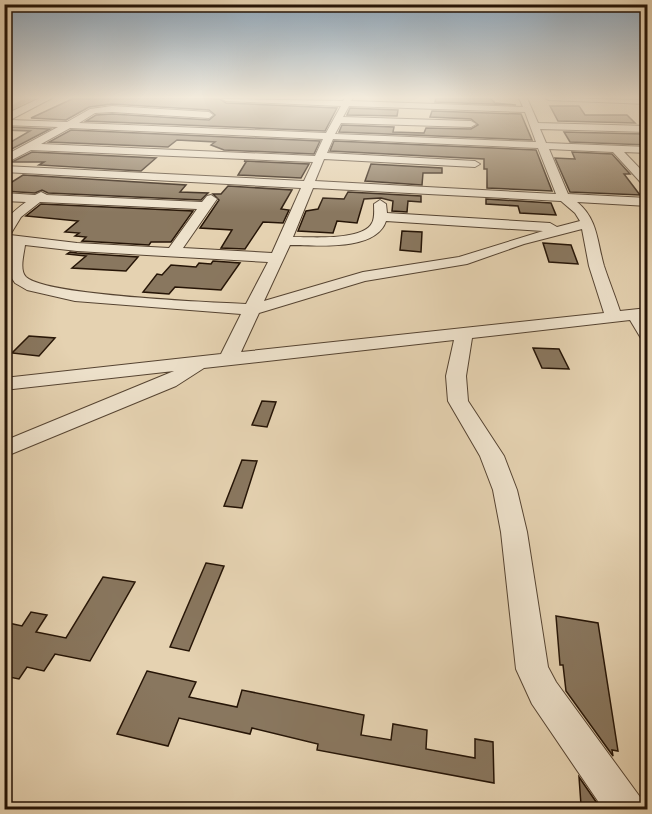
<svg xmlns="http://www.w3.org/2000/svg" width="652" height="814" viewBox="0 0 652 814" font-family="'EB Garamond',serif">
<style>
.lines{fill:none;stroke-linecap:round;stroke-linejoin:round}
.canal{fill:#a49277;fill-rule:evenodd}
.building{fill:#89775f;stroke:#261507;stroke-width:1.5}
.minor-casing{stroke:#564432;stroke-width:2}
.minor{fill:#eee2cc;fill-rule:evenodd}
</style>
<rect width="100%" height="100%" fill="#e5d2b1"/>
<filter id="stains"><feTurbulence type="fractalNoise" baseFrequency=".00333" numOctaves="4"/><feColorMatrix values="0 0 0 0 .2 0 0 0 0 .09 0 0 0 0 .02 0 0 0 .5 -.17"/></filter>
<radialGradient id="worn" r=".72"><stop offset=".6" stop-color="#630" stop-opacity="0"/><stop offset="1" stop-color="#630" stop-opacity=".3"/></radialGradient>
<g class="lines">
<path class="canal" d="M26,98H36L4,114V109Z"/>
</g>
<path class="building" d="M205,98L220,99L226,103L337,108L325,131L86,121L96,115L112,114L209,120L215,115L209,110L112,104L89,107L66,120L31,118L72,99Z
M436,98H490L495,103L516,105L435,102Z
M550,106H579L585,115H627L635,123L558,121Z
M350,108L398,110L397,116L347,115Z
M432,111L521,114L532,140L339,132L342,125L394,127L393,132L424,133L426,128L471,129L478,125L471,119L430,117Z
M10,127L50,129L4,153V146L30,131L5,130Z
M71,130L320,141L314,154L224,150L211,145L215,142L177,140L168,147L49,142Z
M564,132L644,134L648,138V145L570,142Z
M334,141L536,150L552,191L487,188V169H484V159L330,151Z
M32,152L156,158L141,171L39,165L44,162H12Z
M572,152L612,154L630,174H624L640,195L570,192L555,158L575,159Z
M244,161L309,164L301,178L238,175L246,162Z
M371,164L442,168V173H423L422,185L365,181Z
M23,175L186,185L180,192L208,193L201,200L48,193L42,190L35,193L4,191V187Z
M228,186L292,190L281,209L289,210L283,223L263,222L245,249L221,248L232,230L200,228L219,200L213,194H221Z
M348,192L421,196V202L408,201L407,212L392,211L393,201L381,198L364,199L357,223L337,221L333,233L298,231L306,211L318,209L323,198L344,199Z
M486,199L551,203L556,215L520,213L518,206L486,204Z
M41,204L193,211L171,242H151L149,245L82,241L86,237L75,236L79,233L65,232L78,221L26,216Z
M402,231L422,232L421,252L400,250Z
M543,243L571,245L578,264L549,262Z
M70,252L77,253L138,257L126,271L72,268L86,256L67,254Z
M213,261L240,263L221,290L175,287L169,294L143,292L157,274L162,275L171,265L196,267L199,263L211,264Z
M29,336L55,338L39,356L12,353Z
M533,348L559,349L569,369L542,368Z
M262,401L276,402L267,427L252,425Z
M242,460L257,461L242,508L224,506Z
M206,563L224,566L189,651L170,647Z
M103,577L135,582L90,661L55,654L44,671L27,667L19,679L4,676V622L22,626L31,612L47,615L36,632L66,638Z
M556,616L598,623L618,751L612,750L613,756L566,691L563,665H560Z
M147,671L196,682L189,697L237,707L242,690L364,715L361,735L391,740L393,724L427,730L426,749L475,758V739L493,742L494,783L317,750L318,744L252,728L250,734L179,718L168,746L117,734Z
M579,777L601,809L581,805Z"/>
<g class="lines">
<g class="minor-casing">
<path id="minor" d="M40,98H52L10,120L67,122L90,109L112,106L209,112L213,115L209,118L112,112L95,113L79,123L326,133L341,106L226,101L222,99L343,101L345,98H353L351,101L523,107L519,98H527L538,123L648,126V132L540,129L546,143L648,147V153L624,152L648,177V187L644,186L613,152L549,149L568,194L648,198V206L577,202C598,219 597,242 604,266C609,281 615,296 620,311L648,308V341L642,340L630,320L472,338L466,376L468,401L504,456L517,490L527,532L548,667L556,682L640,797L646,810H604L532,704L516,669L501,532L493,490L480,456L448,401L446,376L454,340L204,368L176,386L4,457V441L174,371L4,390V378L221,354L241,314L75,301L27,290L15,283L7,271L11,244L4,243C4,219 7,216 26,202L4,201V193L35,195L41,192L47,195L202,202L207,196L211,195L217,199L183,248L272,253L301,188L4,172V166L304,181L313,162L31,150L4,164V156L58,127L4,125V115ZM349,106L525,112L536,142L335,134L341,123L471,127L476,124L471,121L343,117ZM70,128L323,139L315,156L41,144ZM333,139L538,148L556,194L315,181L324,159L475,167L480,164L475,161L327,153ZM313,188L561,201L575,213L580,221L557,227L550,223L387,213L386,204L380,200L374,204C374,210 375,218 372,223C363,241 311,237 293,237ZM40,202L197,209L169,248L77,243L10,235L21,217ZM386,221L543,231L459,257L363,272L264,301L290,245C315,245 376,252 386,221ZM582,229L589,266L604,313L241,352L259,313L365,281L467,264L524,244ZM25,245L77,251L268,262L246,304C209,302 47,296 26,277C19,270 24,254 25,245Z
M545,98L648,100V104L549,100Z"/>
</g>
<use href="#minor" class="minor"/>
</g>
<linearGradient id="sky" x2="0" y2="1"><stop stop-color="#8da6bb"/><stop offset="0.46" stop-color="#f3ebdc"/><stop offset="1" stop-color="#f3ebdc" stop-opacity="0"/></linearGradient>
<rect width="652" height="212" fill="url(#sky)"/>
<rect width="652" height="814" fill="none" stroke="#e5d2b1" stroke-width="24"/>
<rect x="6" y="6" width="640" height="802" fill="none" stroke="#261507" stroke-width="3"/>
<rect x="12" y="12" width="628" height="790" fill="none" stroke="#261507" stroke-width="1.5"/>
<rect width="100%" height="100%" filter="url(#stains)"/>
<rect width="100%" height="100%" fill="url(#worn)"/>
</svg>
